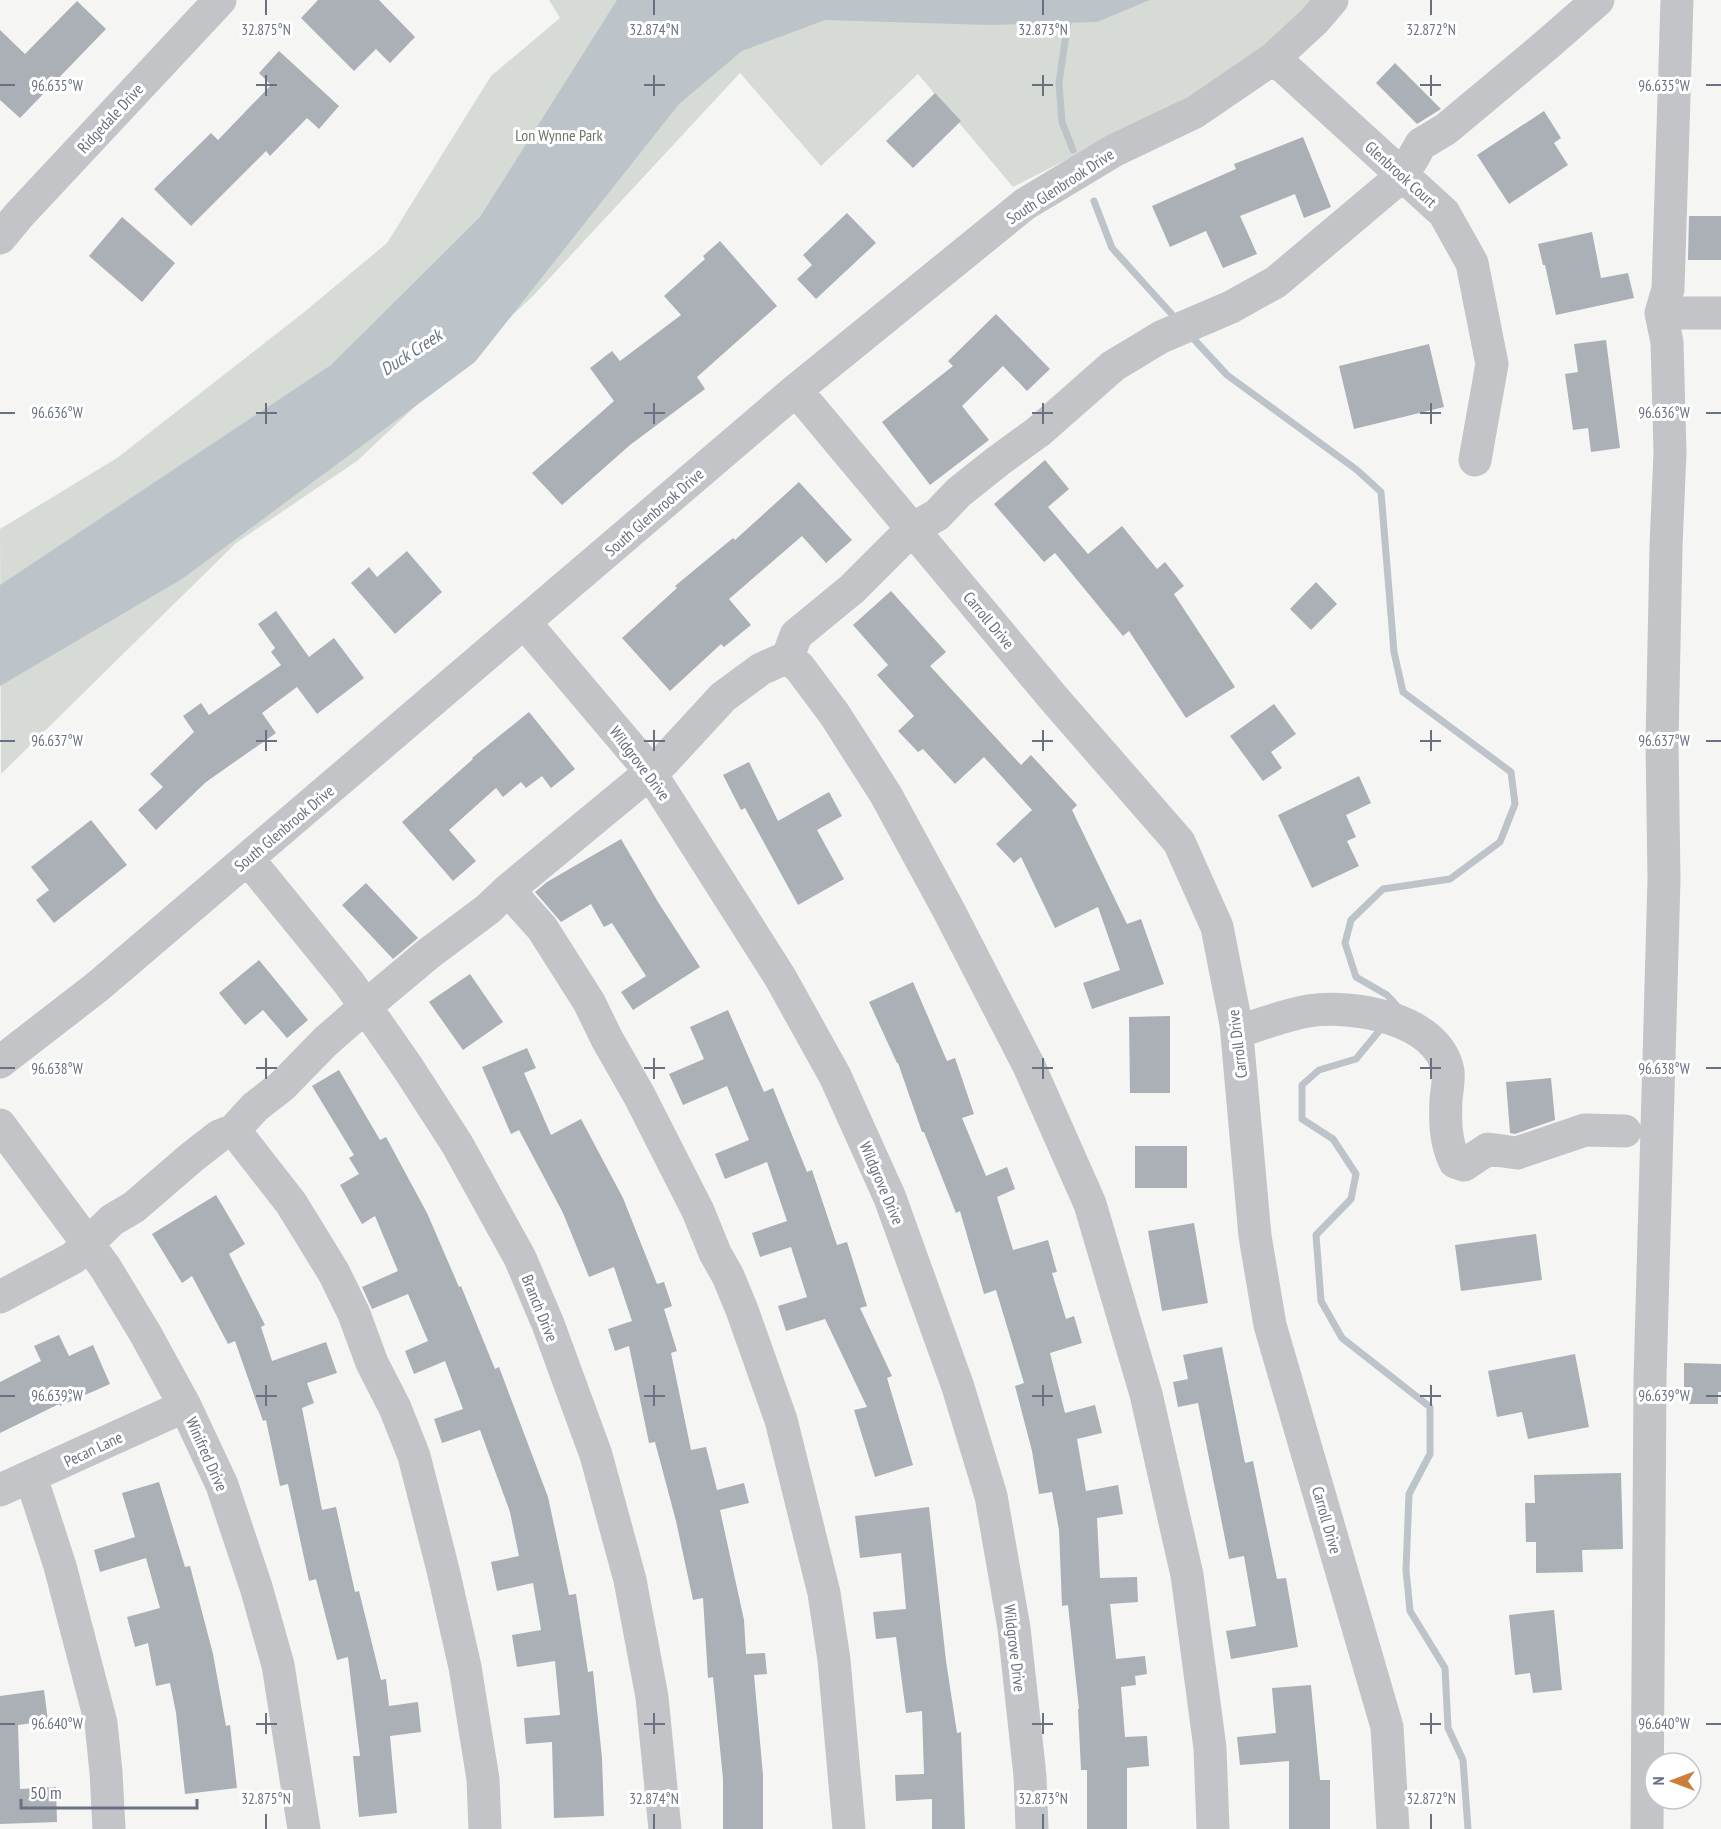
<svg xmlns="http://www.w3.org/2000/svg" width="1721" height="1829" viewBox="0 0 1721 1829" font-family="'PT Sans Narrow',sans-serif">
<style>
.green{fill:#d6dcd5}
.water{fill:#bcc3c9}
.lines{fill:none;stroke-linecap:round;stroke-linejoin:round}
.stream{stroke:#bcc3c9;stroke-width:7}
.building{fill:#abafb6}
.minor{stroke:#c2c4c8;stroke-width:33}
.ticks{fill:none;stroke:#687081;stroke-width:2}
.labels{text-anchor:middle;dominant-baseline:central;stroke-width:6;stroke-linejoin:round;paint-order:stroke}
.street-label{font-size:16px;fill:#687081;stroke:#fff}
.park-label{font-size:16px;fill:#677867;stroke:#fff}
.water-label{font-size:18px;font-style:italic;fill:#697784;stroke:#fff}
.ticks-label{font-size:15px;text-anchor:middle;fill:#687081;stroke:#fff;stroke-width:6;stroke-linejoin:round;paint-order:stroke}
</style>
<rect width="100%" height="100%" fill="#f5f6f3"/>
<path class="green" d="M549,0H1312L1269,52L1168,108L1013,187L918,74L821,166L740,73L533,296L357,461L236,543L1,774L0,529L117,458L303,313L387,243L491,76L560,18Z"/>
<path class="water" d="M617,0H1150L1097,22L989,25L825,20L742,51L679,104L475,362L182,579L0,686V585L331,365L480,217Z"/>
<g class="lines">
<path class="stream" d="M1071,0L1059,83L1062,122L1073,150
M1094,201L1112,248L1177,320
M1190,335L1227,375L1357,470L1381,492L1394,652L1403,692L1511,772L1515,804L1500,842L1450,879L1383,889L1351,920L1345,943L1356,977L1387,995L1399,1008
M1384,1025L1356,1059L1319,1070L1302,1085V1119L1333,1139L1356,1174L1351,1199L1316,1235L1321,1301L1342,1338L1430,1407V1454L1409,1494L1406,1570L1410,1611L1445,1668L1448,1728L1463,1760L1468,1829"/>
</g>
<path class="building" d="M318,0H379L415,37L390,63L376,49L354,71L301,18Z
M77,1L106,29L20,118L0,100V30L25,54Z
M279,51L339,106L319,129L307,118L270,156L266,151L191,226L154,189L211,133L218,140L271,85L259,73Z
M1395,63L1441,109L1417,124L1376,83Z
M935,93L961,121L913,168L886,141Z
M1544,111L1561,138L1554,143L1568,165L1509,204L1477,155Z
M1303,137L1331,207L1304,218L1295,194L1240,216L1257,254L1223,268L1206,231L1170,247L1152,206L1236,169L1234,164Z
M847,213L876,243L816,299L797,279L812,265L803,255Z
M1689,216H1721V260H1688Z
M122,217L175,263L142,302L89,256Z
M1592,232L1601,278L1628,273L1634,298L1556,315L1545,265H1543L1538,244Z
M720,241L777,306L697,377L705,389L630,445L562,505L532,473L614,401L590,368L612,351L620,361L681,315L664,296L705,259L703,256Z
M996,314L1050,369L1027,391L1003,366L962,406L989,440L930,485L882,422L953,366L948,361Z
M1606,340L1620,448L1591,452L1588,428L1573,430L1565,374L1578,372L1574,344Z
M1429,344L1444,407L1354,429L1339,366Z
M1045,460L1069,489L1048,507L1088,554L1122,526L1157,569L1165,562L1184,586L1174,594L1235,687L1186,718L1129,631L1123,636L1055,553L1044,562L994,504Z
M799,482L852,540L826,563L802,536L729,599L751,625L724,647L721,644L670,691L622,638L677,588L675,586L733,538L735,540Z
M407,551L442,592L395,634L351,583L369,567L377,577Z
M1316,582L1337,604L1311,630L1290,609Z
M891,591L946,652L930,666L1021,765L1031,755L1077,805L1072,810L1127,924L1141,919L1164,984L1092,1009L1083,983L1120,970L1098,907L1055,928L1021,857L1014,863L996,844L1032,810L984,757L955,784L923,749L918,752L898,731L914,716L877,675L888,665L853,625Z
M276,611L309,657L334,638L364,678L317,714L297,687L262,713L276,733L206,782L156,830L138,810L163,787L150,774L194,732L183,716L201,703L209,715L281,665L271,652L275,648L258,624Z
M1274,704L1296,734L1271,752L1282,768L1263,781L1230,736Z
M529,712L575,769L551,788L542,776L526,788L521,782L503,797L496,788L449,830L476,861L453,881L402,822L473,759L472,758Z
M749,762L778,821L829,792L842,816L817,830L844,879L798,905L745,808L741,810L723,775Z
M1359,776L1371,803L1346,815L1356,837L1347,841L1359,866L1312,888L1278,815Z
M91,820L127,865L54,923L36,900L49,890L31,867Z
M621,839L658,902L700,967L633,1010L621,992L646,976L612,923L604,927L591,904L561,922L535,892L547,882Z
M366,883L418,938L393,959L342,905Z
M259,960L308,1020L287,1038L263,1010L245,1025L219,993Z
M470,974L503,1022L463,1050L429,1002Z
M913,982L947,1061L955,1058L974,1114L962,1118L986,1176L1007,1167L1015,1189L997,1197L1013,1250L1048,1240L1057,1272L1052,1273L1066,1319L1074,1316L1082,1343L1050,1353L1065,1413L1095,1405L1102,1433L1077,1439L1086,1491L1118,1485L1123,1514L1097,1518L1100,1578L1137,1577L1138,1602L1110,1604L1116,1659L1145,1656L1147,1674L1135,1676L1136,1685L1121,1687L1125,1737L1147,1736L1149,1766L1127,1768V1829H1087V1770H1081L1078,1709H1079L1068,1605L1062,1606L1059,1530L1052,1492L1039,1494L1032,1451L1015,1386L1024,1383L996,1290L984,1294L960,1211L956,1213L924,1132H922L898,1063H897L869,1002Z
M728,1010L764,1092L773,1088L807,1172L812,1170L837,1245L847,1242L867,1306L860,1308L892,1376L887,1378L913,1465L875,1477L854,1410L867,1407L825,1319L786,1331L778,1306L807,1297L791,1247L760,1257L752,1233L787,1221L767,1162L725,1179L715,1154L749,1140L727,1086L683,1105L669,1074L704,1059L690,1027Z
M1170,1016V1093H1130L1129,1017Z
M527,1048L536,1068L524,1073L551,1135L581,1119L623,1198L657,1284L664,1282L672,1306L664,1309L677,1351L671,1353L691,1450L706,1447L717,1490L744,1483L749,1503L720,1510L744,1620L746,1654L765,1653L767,1674L754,1675L763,1775V1829H723V1779L713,1677L708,1678L703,1598L693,1600L676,1521L655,1442L649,1443L629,1346L615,1351L608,1329L632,1321L614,1267L589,1277L563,1213L519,1130L511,1134L482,1067Z
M339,1070L380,1140L386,1137L427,1213L459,1287L461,1286L495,1369L499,1367L548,1497L569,1595L576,1594L588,1672L593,1671L602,1758L604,1816L554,1818L552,1742L526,1744L524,1718L560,1715L555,1661L517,1667L512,1635L541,1630L533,1583L497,1591L491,1562L519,1556L510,1512L480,1430L442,1443L434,1419L463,1409L445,1361L414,1374L405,1351L428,1341L408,1294L372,1309L362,1287L398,1271L375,1216L362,1224L340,1185L359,1174L349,1158L354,1155L312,1086Z
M1551,1078L1555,1120L1515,1134L1510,1133L1506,1082Z
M1135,1146H1187V1188H1135Z
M216,1195L245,1244L229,1254L265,1325L261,1327L272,1361L326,1342L337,1373L307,1383L314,1403L302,1408L322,1510L336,1507L355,1592L359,1591L381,1680L386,1679L389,1706L418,1702L421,1732L390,1736L397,1813L359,1817L353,1756H360L348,1657L337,1660L316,1579L309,1581L288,1484L280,1486L266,1420L263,1421L235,1341L228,1344L192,1276L182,1283L152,1234Z
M1194,1223L1208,1303L1162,1311L1148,1231Z
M1536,1234L1542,1280L1461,1291L1455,1245Z
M59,1335L69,1356L93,1345L110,1384L60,1406L59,1404L0,1433V1382L41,1361L34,1346Z
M1222,1347L1245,1463L1253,1461L1277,1579L1286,1578L1298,1647L1231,1659L1226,1631L1256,1626L1244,1556L1229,1559L1198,1403L1178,1407L1173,1382L1188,1379L1183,1355Z
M1575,1354L1589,1427L1528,1439L1522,1412L1497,1417L1488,1371Z
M1684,1363L1721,1364V1392H1718V1404H1684Z
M1621,1473L1623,1549L1582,1550L1583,1572L1536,1573V1542H1526L1525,1503H1535L1534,1475Z
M159,1482L185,1567L190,1566L213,1654L226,1726L230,1725L237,1788L185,1794L176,1713L170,1683L156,1686L148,1643L135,1647L127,1617L160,1608L146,1558L100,1572L94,1550L135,1537L122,1493Z
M929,1507L946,1661L957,1733L961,1732L965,1829H932V1799L896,1801L895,1775L924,1774L922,1711L906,1713L896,1637L876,1639L873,1612L906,1609L901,1553L860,1558L855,1516Z
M1554,1610L1562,1690L1533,1693L1530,1673L1515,1675L1509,1615Z
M1311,1685L1320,1780H1330V1829H1289V1761L1240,1765L1237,1737L1276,1733L1272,1688Z
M44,1690L48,1721L18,1725L20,1789L56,1787L57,1822L0,1824V1696Z"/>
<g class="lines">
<path class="minor" d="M1274,58L1444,213L1472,263L1492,364L1475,460
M0,238L19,215L220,0
M1661,313H1721
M796,390L1056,701L1179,842L1217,927L1236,1024L1255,1236L1270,1325L1387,1727L1393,1829
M525,623L646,766L780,977L835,1076L890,1198L958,1387L991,1496L1014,1628L1030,1776L1032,1829
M788,657L800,668L835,715L886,795L948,909L1029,1066L1090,1204L1146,1394L1187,1575L1210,1748L1213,1829
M248,859L349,983L408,1068L457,1144L520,1258L548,1324L596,1455L630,1580L652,1697L665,1829
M1237,1032C1260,1025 1284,1015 1308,1011C1352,1004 1438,1018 1448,1071C1449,1080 1447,1090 1446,1099C1445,1121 1445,1141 1455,1162L1464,1165L1488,1149L1517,1153L1585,1130L1625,1131
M0,1062L97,987L796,390L1025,204L1115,150L1195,112L1274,58L1314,21L1332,0
M0,1125L105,1267L145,1333L185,1406L222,1485L256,1587L278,1665L304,1829
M234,1130L291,1203L334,1273L354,1314L372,1363L395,1408L414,1456L443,1570L465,1667L483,1779L485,1829
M0,1297L73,1258L112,1220L134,1207L192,1157L219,1136L234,1130L255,1107L282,1086L326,1041L366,1006L428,954L488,909L508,890
M31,1477L60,1566L101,1723L106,1772L109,1829
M0,1490L185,1406
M849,1829L834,1660L824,1593L781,1420L742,1310L728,1276L715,1253L698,1211L639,1095L607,1039L589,1002L542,928L508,890L663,762L723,697L761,669L788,657L796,635L852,589L912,529L937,515L959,492L998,461L1038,432L1113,366L1161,337L1231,307L1276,282L1403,175L1421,144L1446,129L1543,48L1598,0
M1647,1829L1650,1379L1664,879L1662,742L1666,547L1670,452L1667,342L1661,313L1668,289L1677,0"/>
</g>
<path class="ticks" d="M266,0V15M654,0V15M1043,0V15M1431,0V15M266,75V96M654,75V96M1043,75V96M1431,75V96M0,85H15M256,85H277M644,85H665M1032,85H1053M1420,85H1441M1706,85H1721M266,403V424M654,403V424M1043,403V424M1431,403V424M0,413H15M256,413H277M644,413H665M1032,413H1053M1420,413H1441M1706,413H1721M266,730V751M654,730V751M1043,730V751M1431,730V751M0,741H15M256,741H277M644,741H665M1032,741H1053M1420,741H1441M1706,741H1721M266,1058V1079M654,1058V1079M1043,1058V1079M1431,1058V1079M0,1068H15M256,1068H277M644,1068H665M1032,1068H1053M1420,1068H1441M1706,1068H1721M266,1385V1406M654,1385V1406M1043,1385V1406M1431,1385V1406M0,1396H15M256,1396H277M644,1396H665M1032,1396H1053M1420,1396H1441M1706,1396H1721M266,1713V1734M654,1713V1734M1043,1713V1734M1431,1713V1734M0,1724H15M256,1724H277M644,1724H665M1032,1724H1053M1420,1724H1441M1706,1724H1721M266,1814V1829M654,1814V1829M1043,1814V1829M1431,1814V1829"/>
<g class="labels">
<g class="street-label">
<text transform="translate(110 118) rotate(-47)">Ridgedale Drive</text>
<text transform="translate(1401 174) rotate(42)">Glenbrook Court</text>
<text transform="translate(1060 186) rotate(-33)">South Glenbrook Drive</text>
<text transform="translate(654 512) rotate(-41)">South Glenbrook Drive</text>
<text transform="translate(989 620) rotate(50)">Carroll Drive</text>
<text transform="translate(640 763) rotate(53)">Wildgrove Drive</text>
<text transform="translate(284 828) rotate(-40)">South Glenbrook Drive</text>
<text transform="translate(1237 1044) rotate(-97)">Carroll Drive</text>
<text transform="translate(882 1183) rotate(67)">Wildgrove Drive</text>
<text transform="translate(540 1308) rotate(68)">Branch Drive</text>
<text transform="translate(93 1449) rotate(-25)">Pecan Lane</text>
<text transform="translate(207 1454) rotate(66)">Winifred Drive</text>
<text transform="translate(1327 1520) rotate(74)">Carroll Drive</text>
<text transform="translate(1015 1648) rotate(83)">Wildgrove Drive</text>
</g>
<g class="park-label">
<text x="559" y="135">Lon Wynne Park</text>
</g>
<g class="water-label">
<text transform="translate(411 352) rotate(-33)">Duck Creek</text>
</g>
</g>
<g class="ticks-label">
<text x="266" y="35">32.875°N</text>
<text x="654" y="35">32.874°N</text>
<text x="1043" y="35">32.873°N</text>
<text x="1431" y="35">32.872°N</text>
<text x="1664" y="91">96.635°W</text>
<text x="57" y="91">96.635°W</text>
<text x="1664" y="418">96.636°W</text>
<text x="57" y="418">96.636°W</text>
<text x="1664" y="746">96.637°W</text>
<text x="57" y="746">96.637°W</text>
<text x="1664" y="1074">96.638°W</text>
<text x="57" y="1074">96.638°W</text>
<text x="1664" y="1401">96.639°W</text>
<text x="57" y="1401">96.639°W</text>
<text x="1664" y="1729">96.640°W</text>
<text x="57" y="1729">96.640°W</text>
<text x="266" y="1804">32.875°N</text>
<text x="654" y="1804">32.874°N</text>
<text x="1043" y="1804">32.873°N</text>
<text x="1431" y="1804">32.872°N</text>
</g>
<g transform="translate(1673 1781) rotate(270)"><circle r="28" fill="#ffffff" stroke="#c3c6cd" stroke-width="1.5"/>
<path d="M0-4.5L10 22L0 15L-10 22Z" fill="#ce7e3b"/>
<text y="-9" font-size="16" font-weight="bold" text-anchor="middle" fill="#687081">N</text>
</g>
<path d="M21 1799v9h176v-9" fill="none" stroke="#687081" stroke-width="3"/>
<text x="30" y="1799" font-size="18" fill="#687081" stroke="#ffffff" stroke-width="4.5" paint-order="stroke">50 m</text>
</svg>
